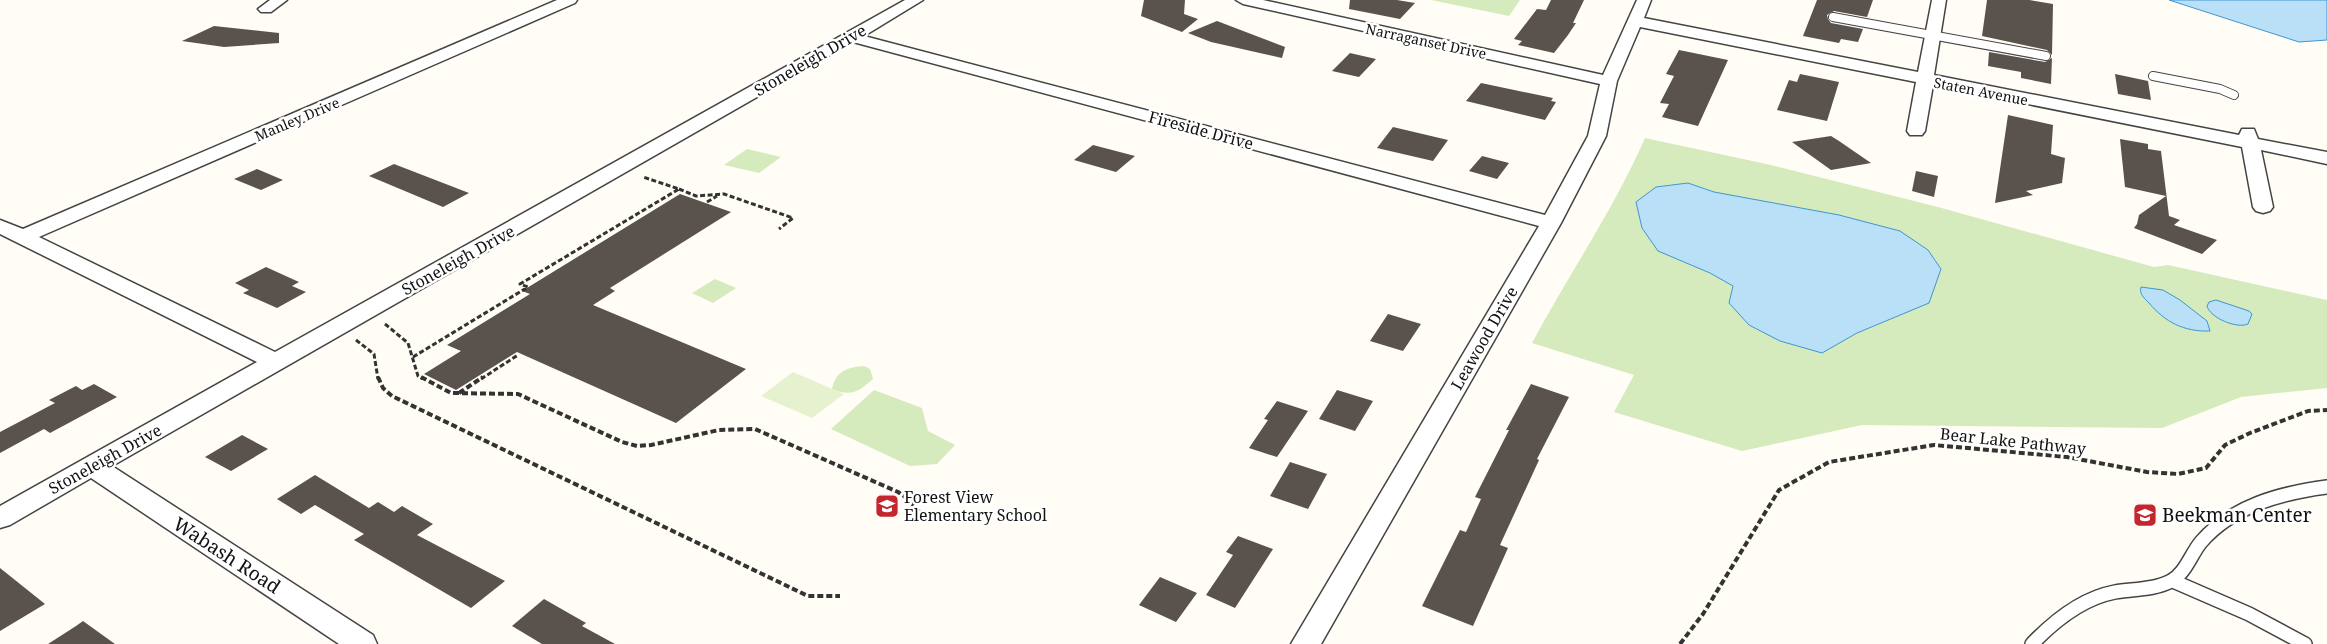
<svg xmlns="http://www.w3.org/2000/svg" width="2327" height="644" viewBox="0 0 2327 644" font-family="'Noto Serif',serif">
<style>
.green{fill:#d5ebbd}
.pitch{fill:#e6f2cf}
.water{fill:#b9e0f7;stroke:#3f96cf}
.building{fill:#5a524d}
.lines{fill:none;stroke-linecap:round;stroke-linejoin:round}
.service-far1-casing{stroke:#444;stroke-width:10}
.service-casing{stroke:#444;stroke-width:16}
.minor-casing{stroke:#444;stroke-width:3}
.path-far1{stroke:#333;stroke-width:3;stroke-dasharray:5 2.5;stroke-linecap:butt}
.path{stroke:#333;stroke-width:4;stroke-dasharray:6 3;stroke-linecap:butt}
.service-far1{stroke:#fff;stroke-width:8}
.service{stroke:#fff;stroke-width:13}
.minor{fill:#fff;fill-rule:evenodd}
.labels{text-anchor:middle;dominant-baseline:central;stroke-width:5;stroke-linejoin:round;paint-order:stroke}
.far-street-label{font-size:14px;fill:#111;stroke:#fff}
.street-label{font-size:16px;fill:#111;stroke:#fff}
.poi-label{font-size:16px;fill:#111;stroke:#fff;text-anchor:start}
.near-poi-label{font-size:19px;fill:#111;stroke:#fff;text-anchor:start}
.near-street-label{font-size:19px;fill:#111;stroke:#fff}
</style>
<rect width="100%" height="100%" fill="#fffdf5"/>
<path class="green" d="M1431,0H1520L1509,16Z
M1645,138L1771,165L1938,207L2154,267L2168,265L2327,300V388L2241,397L2162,428L1862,425L1742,451L1614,412L1634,375L1532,343C1569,274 1614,209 1645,138Z
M747,149L781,157L759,173L724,165Z
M715,279L736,288L713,303L692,293Z
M864,366L870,369L873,379C858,392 851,397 832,389C835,372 847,367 864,366Z
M874,390L922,408L928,431L955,445L937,464L910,466L831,429Z"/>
<path class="pitch" d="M793,372L844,394L812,418L761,396Z"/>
<path class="water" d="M2169,0H2327V40L2299,42Z
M1688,183L1714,192L1839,215L1900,231L1928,250L1941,269L1929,303L1857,333L1822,353L1780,341L1749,325L1729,303L1733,286L1710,273L1658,251L1642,228L1636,202L1656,187Z
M2141,287L2163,290L2180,300L2207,321L2210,331C2184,332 2165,322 2149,303C2144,298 2139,294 2141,287Z
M2216,300L2249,311L2252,314L2248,324C2237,329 2210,318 2207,306L2209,302Z"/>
<path class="building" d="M1144,0H1185L1184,14L1198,19L1182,32L1141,16Z
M1350,0H1397L1415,3L1400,19L1349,9Z
M1551,0H1584L1573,23H1576L1568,35L1554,53L1518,45L1522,41L1514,39L1537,9L1546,10Z
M1817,0H1873L1867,17L1834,11L1827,15L1828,19L1831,23L1863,29L1858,42L1841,39L1839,43L1803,36Z
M1987,0H2029L2053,4L2052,55L2047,50L1982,36Z
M1217,21L1285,47L1282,58L1211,42L1188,33Z
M214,26L279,33V43L224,47L182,41Z
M1679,50L1728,60L1698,126L1662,117L1669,104L1660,103L1674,76L1666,74Z
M1989,52L2045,62L2052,58L2051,84L2021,78V72L1988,66Z
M1350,53L1376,59L1359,77L1332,71Z
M1800,74L1839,82L1827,121L1777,110L1789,80L1797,82Z
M2115,74L2148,81L2151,100L2118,94Z
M1481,83L1553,98L1551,101L1556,102L1545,120L1466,101Z
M2008,115L2053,125L2051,154L2065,158L2062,183L2026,191L2033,195L1995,203Z
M1393,127L1448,140L1433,161L1377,148Z
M1831,136L1839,141L1871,163L1831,170L1792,142Z
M2120,139L2148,144V149L2161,151L2169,216L2180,220L2174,225L2217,240L2202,254L2134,228L2137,224L2139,215L2166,196L2125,187Z
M1093,145L1135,156L1116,172L1074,160Z
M1482,156L1509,163L1497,179L1469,171Z
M394,164L469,193L443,207L369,176Z
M257,169L283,180L261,190L234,179Z
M1916,171L1938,176L1934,197L1912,191Z
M680,194L731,212L610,288L615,291L593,305L746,369L676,423L517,352L456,390L424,374L461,351L447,345L530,294L522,291Z
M266,267L299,282L292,286L306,292L277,308L243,293L249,290L235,283Z
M1388,314L1421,324L1403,351L1370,341Z
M94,384L117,397L50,433L44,429L0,453V432L55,403L49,400L76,386L82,390Z
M1531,384L1569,397L1537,459L1539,460L1500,545L1508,548L1473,626L1422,606L1460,530L1466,532L1481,499L1475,497L1509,430H1506Z
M1337,390L1373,401L1355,431L1319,419Z
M1277,401L1308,411L1277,457L1249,448L1268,420L1264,419Z
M242,435L268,449L231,471L205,457Z
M1290,462L1327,474L1308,509L1270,496Z
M315,475L369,508L378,502L394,512L402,506L433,524L417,535L505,581L471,608L354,540L364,534L315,505L301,514L277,499Z
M1238,536L1273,549L1235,608L1206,595L1233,555L1226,552Z
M0,568L45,604L0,631Z
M1160,577L1197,593L1176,622L1139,605Z
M544,599L586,623L582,626L615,644H542L512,626Z
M83,621L115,644H48L76,626Z"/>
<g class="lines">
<g class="service-far1-casing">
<path id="service-far1" d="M1833,17L2046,56
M2153,76L2220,89L2234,95"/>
</g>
<g class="service-casing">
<path id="service" d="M2173,581L2249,614L2305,644
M2032,644C2054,621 2083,598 2115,592C2133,589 2154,590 2171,581C2185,574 2191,554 2201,542C2232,506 2281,493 2327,487"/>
</g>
<g class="minor-casing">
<path id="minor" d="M270,0H287L271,12H261L258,9Z
M557,0H577L575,3L39,237L275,352L905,0H923L864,36L1545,215L1588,136L1600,84L1243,4L1236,0H1263L1603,75L1637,0H1651L1644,18L1918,72L1932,0H1946L1934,75L2239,135L2242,129H2254L2258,139L2327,152V164L2261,150L2273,207L2270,211L2263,213L2256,211L2253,207L2242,147L1933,85L1925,131L1922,135H1910L1907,131L1916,82L1640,27L1617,81L1606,136L1561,223L1321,644H1291L1539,226L853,42L112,466L373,635L377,644H339L91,478L10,525L0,528V506L257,362L0,234V220L23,229Z"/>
</g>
<path class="path-far1" d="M679,189L696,196L724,194L793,218L779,229
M707,202L717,196
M385,324L408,343L418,376L423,379
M356,340L374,354L378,379
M413,357L528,287L520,284L679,189L643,177
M481,379L518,355"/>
<path class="path" d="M378,377L383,388L392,396L808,596H840
M421,377L451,393L518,394L622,442L637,446L651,445L719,430L755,429L898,492L908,499L922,515
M459,393L483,377
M1680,644L1703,614L1779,490L1829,462L1934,445L2067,457L2147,472L2178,474L2206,468L2225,445L2250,433L2308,411L2327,410"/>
<use href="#service-far1" class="service-far1"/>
<use href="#service" class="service"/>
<use href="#minor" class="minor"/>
</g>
<defs>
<g id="school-square" transform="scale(1.25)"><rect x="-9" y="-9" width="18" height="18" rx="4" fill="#c4262e" stroke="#fff"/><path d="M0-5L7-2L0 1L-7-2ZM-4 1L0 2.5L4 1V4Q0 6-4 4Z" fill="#fff"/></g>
</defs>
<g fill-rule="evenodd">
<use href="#school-square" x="887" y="506"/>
<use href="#school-square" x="2145" y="515"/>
</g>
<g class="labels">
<g class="far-street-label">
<text transform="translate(1426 41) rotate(12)">Narraganset Drive</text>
<text transform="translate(1981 91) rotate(11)">Staten Avenue</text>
<text transform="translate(297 119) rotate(-23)">Manley Drive</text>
</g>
<g class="street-label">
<text transform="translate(810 60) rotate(-30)">Stoneleigh Drive</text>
<text transform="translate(1201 130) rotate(15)">Fireside Drive</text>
<text transform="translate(458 260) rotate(-29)">Stoneleigh Drive</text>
<text transform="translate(1484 338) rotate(-60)">Leawood Drive</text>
<text transform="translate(2013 441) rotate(6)">Bear Lake Pathway</text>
<text transform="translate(105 459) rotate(-29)">Stoneleigh Drive</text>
</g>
<g class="poi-label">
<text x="904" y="497">Forest View<tspan x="904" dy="18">Elementary School</tspan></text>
</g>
<g class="near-poi-label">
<text x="2162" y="515">Beekman Center</text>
</g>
<g class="near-street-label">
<text transform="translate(227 555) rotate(33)">Wabash Road</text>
</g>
</g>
</svg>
